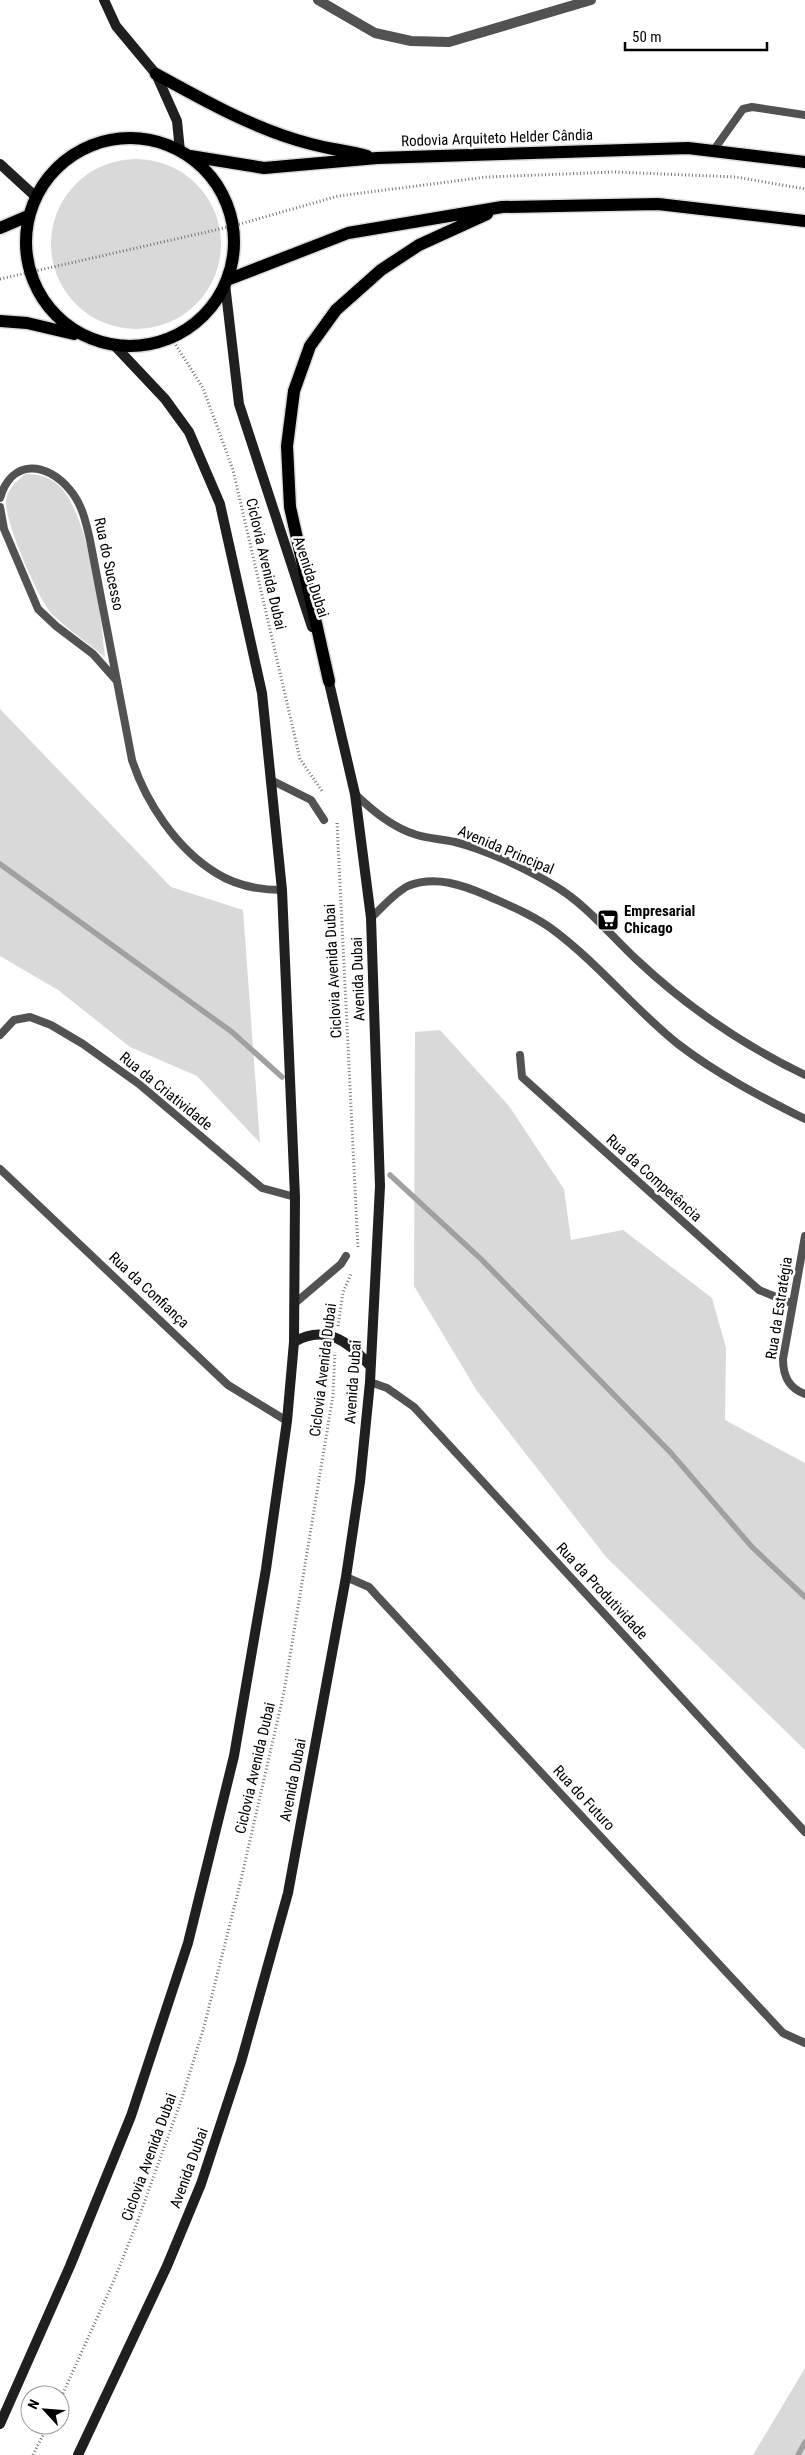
<svg xmlns="http://www.w3.org/2000/svg" width="805" height="2455" viewBox="0 0 805 2455" font-family="'Roboto Condensed',sans-serif">
<style>
.green{fill:#d9d9d9}
.lines{fill:none;stroke-linecap:round;stroke-linejoin:round}
.stream{stroke:#a0a0a0;stroke-width:5.5}
.primary-casing{stroke:#dbdbdb;stroke-width:15}
.path{stroke:#747474;stroke-width:3;stroke-dasharray:1 2.5;stroke-linecap:butt}
.lane{stroke:#525252;stroke-width:8}
.street{stroke:#525252;stroke-width:10}
.secondary{stroke:#1f1f1f;stroke-width:10}
.primary{stroke:#000;stroke-width:12}
.labels{text-anchor:middle;dominant-baseline:central;stroke-width:5;stroke-linejoin:round;paint-order:stroke}
.street-label{font-size:15px;fill:#000;stroke:#fff}
.poi-label{font-size:15px;font-weight:bold;fill:#000;stroke:#fff;text-anchor:start}
</style>
<rect width="100%" height="100%" fill="#fff"/>
<path class="green" d="M51 244a85 85 0 1 1 170 0a85 85 0 1 1-170 0Z
M25,474C36,474 48,476 57,484C89,510 101,616 105,657C88,643 68,630 52,614C38,599 5,522 6,502C6,490 17,481 25,474Z
M0,709L171,887L243,910L260,1143L197,1076L130,1047L58,990L0,956Z
M440,1030L509,1106L564,1189L571,1240L623,1230L712,1298L726,1348L725,1420L805,1463V1750L606,1557L477,1391L414,1286L415,1032Z
M805,2368V2455H753Z"/>
<g class="lines">
<path class="stream" d="M0,864L232,1032L282,1077
M390,1175L481,1259L671,1453L752,1547L805,1597
M798,2455L805,2442"/>
<g class="primary-casing">
<path id="primary" d="M156,74C205,101 256,130 311,144C329,149 349,151 367,156
M26 242a104 104 0 1 1 208 0a104 104 0 1 1-208 0Z
M190,156L264,168L377,158L688,148L805,162
M0,228L28,216
M227,280L348,233L502,207L658,204L805,221
M0,321L27,323L74,334
M329,681L290,507L287,446L294,391L310,346L336,310L381,270L419,245L487,214"/>
</g>
<path class="path" d="M0,279L233,226L338,196L487,177L614,172L736,177L805,189
M172,339L203,388L233,470L300,759L322,791
M337,823L358,1249
M338,1326L343,1292L351,1274
M60,2400L111,2287L135,2228L182,2098L204,2027L240,1884L284,1692L333,1395L335,1352
M33,2455L48,2425"/>
<path class="lane" d="M713,151L743,109L752,107L805,115
M0,498C12,458 47,462 70,490C82,504 86,522 90,540L132,760C146,803 177,849 216,873C235,885 260,890 282,890
M0,507L4,529L38,609L56,626L93,654L117,681
M271,780L311,800L324,820
M355,794C373,811 393,828 417,835C430,839 443,839 455,842C487,850 527,869 555,886C587,905 610,935 637,960C687,1007 743,1045 805,1075
M371,918C382,908 394,893 408,886C435,875 463,885 488,896C510,906 533,915 552,929C598,963 634,1009 678,1044C717,1074 761,1097 805,1119
M0,1035L14,1020L30,1017L51,1025L83,1044L139,1084L262,1188L295,1197
M520,1055L522,1077L759,1290L791,1303
M0,1169L228,1385L287,1421
M805,1236L783,1359C783,1375 788,1388 805,1394
M294,1304L341,1264L346,1256
M370,1382L387,1388L414,1407L805,1832
M346,1577L369,1587L378,1597L783,2033L805,2043"/>
<path class="street" d="M318,0L375,33L411,41L449,42L591,0"/>
<path class="secondary" d="M104,0L116,26L156,74L177,121L180,151
M0,164L36,197
M225,284L239,404L312,627
M294,1342C325,1324 349,1341 370,1366
M0,2424L70,2266L131,2116L188,1943L234,1756L266,1569L287,1421L294,1342L295,1197L282,890L262,693L220,504L189,432L165,399L115,346
M78,2455L167,2266L201,2184L241,2062L288,1893L346,1577L360,1482L370,1382L380,1186L371,918L355,794L327,674"/>
<use href="#primary" class="primary"/>
</g>
<defs>
<g id="supermarket-square" transform="scale(1.125)"><rect x="-9" y="-9" width="18" height="18" rx="4" fill="#000" stroke="#fff"/><path d="M-6-5.5h2.5l.6 2H6L4.5 2H-2.5L-4.4-4H-6ZM-1.5 3.2a1.3 1.3 0 1 0 .1 0ZM3 3.2a1.3 1.3 0 1 0 .1 0Z" fill="#fff"/></g>
</defs>
<g fill-rule="evenodd">
<use href="#supermarket-square" x="608" y="920"/>
</g>
<g class="labels">
<g class="street-label">
<text transform="translate(497 138) rotate(-2)">Rodovia Arquiteto Helder Cândia</text>
<text transform="translate(109 564) rotate(78)">Rua do Sucesso</text>
<text transform="translate(266 564) rotate(77)">Ciclovia Avenida Dubai</text>
<text transform="translate(311 577) rotate(72)">Avenida Dubai</text>
<text transform="translate(506 850) rotate(23)">Avenida Principal</text>
<text transform="translate(333 971) rotate(-93)">Ciclovia Avenida Dubai</text>
<text transform="translate(358 979) rotate(-92)">Avenida Dubai</text>
<text transform="translate(166 1091) rotate(39)">Rua da Criatividade</text>
<text transform="translate(654 1178) rotate(42)">Rua da Competência</text>
<text transform="translate(149 1290) rotate(43)">Rua da Confiança</text>
<text transform="translate(779 1308) rotate(-81)">Rua da Estratégia</text>
<text transform="translate(323 1370) rotate(-83)">Ciclovia Avenida Dubai</text>
<text transform="translate(353 1382) rotate(-86)">Avenida Dubai</text>
<text transform="translate(602 1591) rotate(47)">Rua da Produtividade</text>
<text transform="translate(255 1768) rotate(-77)">Ciclovia Avenida Dubai</text>
<text transform="translate(293 1780) rotate(-79)">Avenida Dubai</text>
<text transform="translate(584 1798) rotate(47)">Rua do Futuro</text>
<text transform="translate(149 2157) rotate(-70)">Ciclovia Avenida Dubai</text>
<text transform="translate(189 2168) rotate(-70)">Avenida Dubai</text>
</g>
<g class="poi-label">
<text x="624" y="911">Empresarial<tspan x="624" dy="17">Chicago</tspan></text>
</g>
</g>
<g transform="translate(45 2410) rotate(296)"><circle r="24" fill="#ffffff" stroke="#999999"/>
<path d="M0-4L9 19L0 12L-9 19Z" fill="#000000"/>
<text y="-8" font-size="14" font-weight="bold" text-anchor="middle" fill="#000000">N</text>
</g>
<path d="M625 42v8h142v-8" fill="none" stroke="#000000" stroke-width="2.5"/>
<text x="632" y="42" font-size="15" fill="#000000" stroke="#ffffff" stroke-width="4" paint-order="stroke">50 m</text>
</svg>
